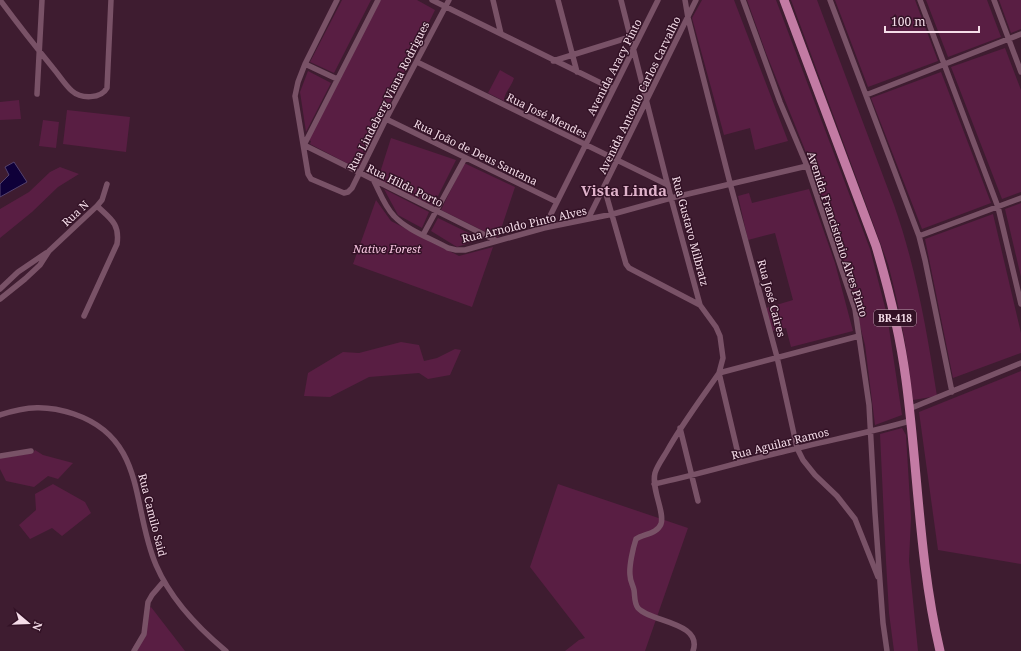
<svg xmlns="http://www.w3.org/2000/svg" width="1021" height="651" viewBox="0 0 1021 651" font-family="'Noto Serif',serif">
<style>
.green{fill:#591e43}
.water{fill:#0f0039;stroke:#54426e}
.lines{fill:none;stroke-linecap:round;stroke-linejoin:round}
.street{stroke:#795267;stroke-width:5.5}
.primary{stroke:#c37ba4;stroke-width:9}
.labels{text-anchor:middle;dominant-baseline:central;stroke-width:3;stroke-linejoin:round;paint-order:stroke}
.shield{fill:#331226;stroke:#bba0ae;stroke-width:1}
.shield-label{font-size:10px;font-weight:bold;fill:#f5dde9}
.street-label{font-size:11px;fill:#f5dde9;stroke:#331226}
.park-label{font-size:11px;font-style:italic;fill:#f9c7e2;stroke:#331226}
.district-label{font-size:15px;font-weight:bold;fill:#e0b3cb;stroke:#331226}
</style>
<rect width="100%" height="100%" fill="#3e1c30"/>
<path class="green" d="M342,0H371L334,73L310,62Z
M380,0H417L435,10L358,169L310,144L311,141L307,139Z
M702,0H734L788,141L755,150L750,128L724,135L692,18Z
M747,0H776L870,249L887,315L902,415L875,425L865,345L839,244L805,150L766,53Z
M791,0H817L894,205C916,267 927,332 937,396L913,400C908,354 900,309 888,264Z
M835,0H915L938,61L868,87Z
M926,0H987L1001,37L948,57Z
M999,0H1021V29L1011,33Z
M1005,48L1021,90V192L1002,199L951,67Z
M500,70L514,78C512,86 504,93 504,101L488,93Z
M308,71L331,83L306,132L300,92Z
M941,72L991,203L922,229L871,98Z
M19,100L21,119L0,120V102Z
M67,110L130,117L126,152L63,144Z
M43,120L59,122L56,148L39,146Z
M391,138L456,160L433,206L378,179Z
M464,163L515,187L498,238L441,210Z
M60,167L79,174L58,187L32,212L0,238V209L29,192L50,172Z
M384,189L429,212L422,228L398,215Z
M809,189L835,263L853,331L791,347L786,328L772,331L766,308L793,300L775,233L748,240L738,196L749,193L752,203Z
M376,200L391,221L459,256L493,247L472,307L353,264Z
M1021,203V277L1005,209Z
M993,214L1021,333V353L953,378L925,239Z
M438,218L481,239L457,247L431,231Z
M401,342L419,345L424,361L437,358L455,349L461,350L450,375L428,379L419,373L369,377L330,397L304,396L308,373L343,352L359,353Z
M1021,371V564L938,550L919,412Z
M902,428L906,435L911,518L909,561L918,651H894L889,613L886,561L880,434Z
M35,450L43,455L73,463L58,479L48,476L34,487L6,481L0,469V458L33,453Z
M53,484L85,502L91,513L62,536L52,528L30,539L19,525L36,510L35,494Z
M558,484L688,528L645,651H565L579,640L585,638L530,567Z
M151,607L185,651H133V647L143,632L146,610Z"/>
<path class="water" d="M14,162L27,182L0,197V184L9,175L5,167Z"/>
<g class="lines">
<path class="street" d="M0,0C17,23 35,46 53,68C59,75 65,85 72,91C81,99 101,99 107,88L111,0
M337,0L305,64L298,82L295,96L308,174L311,179L344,193L348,192L352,188L386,119L449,0
M432,0L613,89
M493,0L501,34
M558,0L577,72
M621,0L671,198L700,305L716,327L720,336L723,358L719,373L740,462
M685,0L688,18L730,183L777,357L797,448L803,460L815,475L837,496L855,519L878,577
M743,0L780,102L807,166L855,309L869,405L875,513L883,623L887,651
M830,0L919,236L925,260L952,392
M920,0L998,207L1021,304
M994,0L1021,72
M553,61L630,37
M417,62L668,185
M305,64L337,79
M37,94L42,0
M866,95L1021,34
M386,119L557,202
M304,145L497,241
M304,145L378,0
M374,181C380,193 385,207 394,216C407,230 432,239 448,248L456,250H465L544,228L613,214L671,198L807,166
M604,187L626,264L629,268L700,305
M588,219L696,0
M544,228L658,0
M423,235L465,158
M919,236L1021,198
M0,289L18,272L46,253
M0,299L25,279L40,265L49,251L97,206L102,200L107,184
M84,316L117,244C120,224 111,219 97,206
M909,409L1021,363
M0,415C27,406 47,405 74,414C147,439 131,507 156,565C171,600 197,627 226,651
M680,428L698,501
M0,456L31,451
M654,484C697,475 739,462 782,452C825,441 868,433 910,421
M134,651L144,634L148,602L152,595L164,581
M693,651C703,622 650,622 638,608C634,603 635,596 634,590C633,585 630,581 630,575C629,566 633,548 636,539C643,534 657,534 661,524C665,512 651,489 655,473C657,466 663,458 667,451C682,424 701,399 719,373L859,336"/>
<path class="primary" d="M784,0L876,246C889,290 900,334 906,380C918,470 919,562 940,651"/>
</g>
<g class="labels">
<rect class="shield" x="874" y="310" width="42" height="16" rx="3"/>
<g class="shield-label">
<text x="895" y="318">BR-418</text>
</g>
<g class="street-label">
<text transform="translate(614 67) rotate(-63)">Avenida Aracy Pinto</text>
<text transform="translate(639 95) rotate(-64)">Avenida Antonio Carlos Carvalho</text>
<text transform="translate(388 96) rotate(-63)">Rua Lindeberg Viana Rodrigues</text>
<text transform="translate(547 115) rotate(26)">Rua José Mendes</text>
<text transform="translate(476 152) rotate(26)">Rua João de Deus Santana</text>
<text transform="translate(405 185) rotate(26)">Rua Hilda Porto</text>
<text transform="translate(75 213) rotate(-43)">Rua N</text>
<text transform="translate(524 224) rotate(-13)">Rua Arnoldo Pinto Alves</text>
<text transform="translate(691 231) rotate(75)">Rua Gustavo Milbratz</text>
<text transform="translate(838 234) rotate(72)">Avenida Francistonio Alves Pinto</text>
<text transform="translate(772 298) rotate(75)">Rua José Caires</text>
<text transform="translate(780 443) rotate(-14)">Rua Aguilar Ramos</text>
<text transform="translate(153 515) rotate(76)">Rua Camilo Said</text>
</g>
<g class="park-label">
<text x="387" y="248">Native Forest</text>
</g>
<g class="district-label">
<text x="624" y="190">Vista Linda</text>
</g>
</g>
<g transform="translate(28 623) rotate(109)" stroke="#331226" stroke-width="3" paint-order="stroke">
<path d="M0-3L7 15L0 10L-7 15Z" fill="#f5dde9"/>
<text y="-6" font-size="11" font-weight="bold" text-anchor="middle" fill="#f5dde9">N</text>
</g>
<path d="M885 26v6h94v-6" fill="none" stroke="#f5dde9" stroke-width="2"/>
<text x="891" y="26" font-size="12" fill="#f5dde9" stroke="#331226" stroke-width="3" paint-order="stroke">100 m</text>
</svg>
